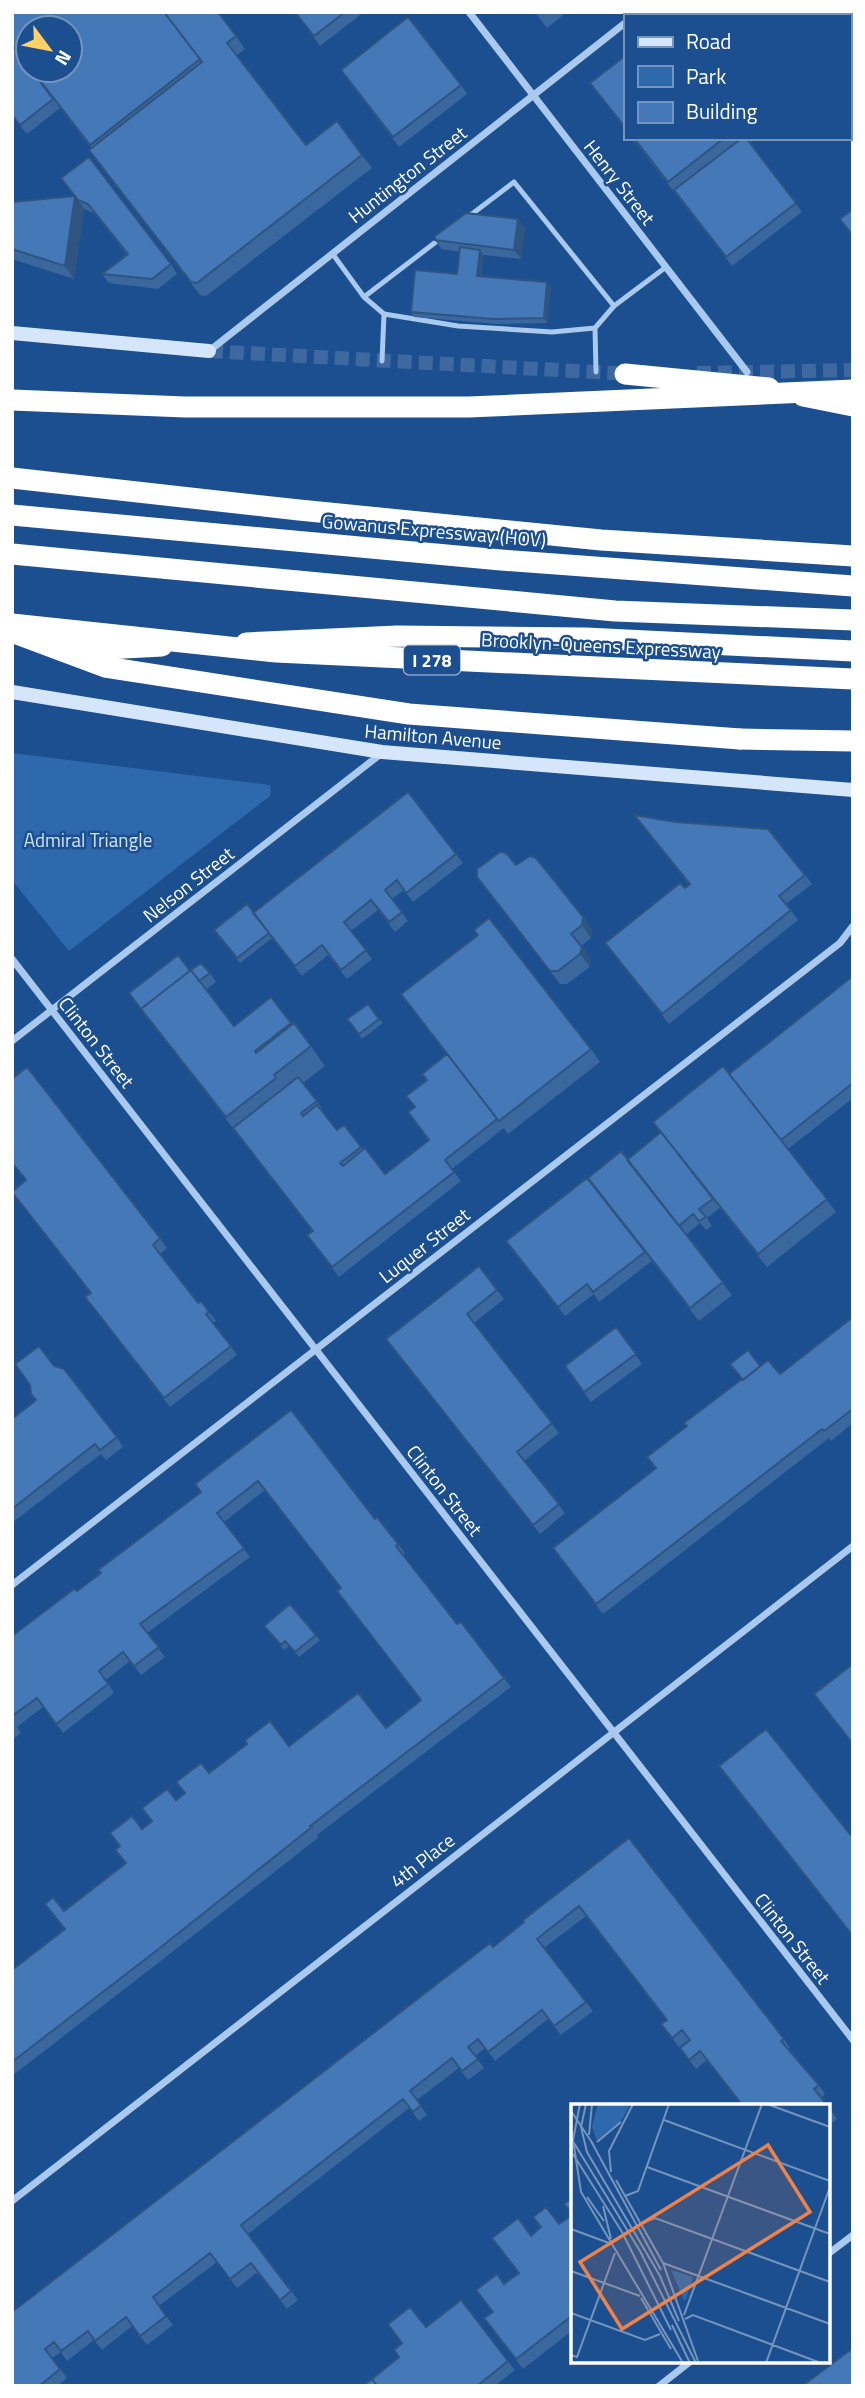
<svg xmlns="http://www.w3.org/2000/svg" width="865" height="2398" viewBox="0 0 865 2398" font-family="'Titillium Web',sans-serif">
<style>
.green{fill:#2e69ad}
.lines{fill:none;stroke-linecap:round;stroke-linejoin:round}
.secondary-tunnel{stroke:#3d69a0;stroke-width:14;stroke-dasharray:14 7;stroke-linecap:butt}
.service{stroke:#a9c9ee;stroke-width:5}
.minor{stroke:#a9c9ee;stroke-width:7}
.secondary{stroke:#d6e6fa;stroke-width:14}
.motorway{stroke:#fff;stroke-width:21}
.motorway-bridge{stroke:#fff;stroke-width:21}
.wall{fill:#3a679d}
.shaded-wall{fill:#305480}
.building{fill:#4478b7;stroke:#305480;stroke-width:2}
.labels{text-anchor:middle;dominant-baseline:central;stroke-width:5;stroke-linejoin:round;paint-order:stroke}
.shield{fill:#1b4f8f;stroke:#bbcadd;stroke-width:2}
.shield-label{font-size:18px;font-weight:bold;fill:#fff}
.street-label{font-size:19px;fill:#fff;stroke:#1b4f8f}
.park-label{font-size:19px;fill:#cfe3fa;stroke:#1b4f8f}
.inset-road{fill:none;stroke:#7695bc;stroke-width:2}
.view{fill:#ee8249;fill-opacity:0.15;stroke:#ee8249;stroke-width:3.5}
.inset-edge{fill:none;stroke:#fff;stroke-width:3.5}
</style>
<rect width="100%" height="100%" fill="#1b4f8f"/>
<path class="green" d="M12,753L270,785L271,790L270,796L69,951L12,880Z"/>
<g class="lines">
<path class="secondary-tunnel" d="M209,351L631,374
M697,373L853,370"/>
<path class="service" d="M468,217L514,182L614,306
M332,253L364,297L384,314L458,326L552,332L595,328L614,306L666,267
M364,297L441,238
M595,328L596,372
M382,361L384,314"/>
<path class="minor" d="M469,12L747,372
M635,16L639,12
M209,351L625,23
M12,959L853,2040
M12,1041L382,753
M12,1585L840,943L853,926
M12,2201L853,1546
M828,2254L853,2235
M659,2386L691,2361"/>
<path class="secondary" d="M12,333L209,351
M12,692L382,752L853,790"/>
<path class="motorway" d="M625,374L769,388
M803,396L853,406
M12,478L299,510L601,540L853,556
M12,515L501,560L853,586
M12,554L615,611L853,620
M51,643L106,649L162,646
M246,643L397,636L586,638L853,651
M740,739L853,741"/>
<path class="motorway-bridge" d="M12,400L185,407H469L853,390
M12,624L276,652L853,679
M14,633L105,667L409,714L740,739"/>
</g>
<path class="wall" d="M12,12L236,36L245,49L237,55L306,145L362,155L372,168L206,296L200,295L98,163L89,150L91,148L60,108L27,134L12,116Z
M295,12H364L320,46Z
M535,12H567L547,28Z
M853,12V115L849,118V16Z
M625,56V129L590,83Z
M347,79L461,85L467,94L399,147Z
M632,138H756L750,143L802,212L732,266Z
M61,178L171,264L177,274L158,289L109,283L102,274L127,255L94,213L84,209L74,279L12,259V202L74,196Z
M518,219L525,228L521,259L483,255L481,276L551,287L547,323L497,324L414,317L411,312L457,274L460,252L441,249L435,240Z
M634,815L805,875L812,884L786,904L798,920L669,1024L605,943L689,885Z
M456,854L463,863L413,902L404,890L392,899L408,921L395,932L378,910L351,931L372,959L347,979L328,955L302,976L272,938L240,963L214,930L253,913Z
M516,865L583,917L592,930L591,938L581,946L591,960L590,967L567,984H560L477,877Z
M190,971L210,973L216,982L206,990L234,1026L271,997L292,1025L311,1046L325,1066L303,1083L317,1101L323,1110L322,1111L337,1130L344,1125L363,1150L385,1174L429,1140L414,1107L406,1096L426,1081L446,1054L401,994L591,1049L600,1062L508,1134L504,1128L452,1169L461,1181L339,1277L314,1244L312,1231L129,993Z
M853,976V1098L788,1149L836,1212L767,1267L720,1208L707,1218L712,1226L706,1230L700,1223L686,1235L732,1295L699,1321L650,1259L652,1261L599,1302L594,1294L565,1316L506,1241L627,1160L661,1133L653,1122L729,1074Z
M368,1004L383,1023L362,1039L347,1019Z
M12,1079L160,1238L167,1248L160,1254L198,1303L209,1312L216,1321L213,1323L237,1355L170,1407L92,1306L85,1297L90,1293L12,1192L25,1180L12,1163Z
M497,1290L504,1299L474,1323L559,1433L524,1461L565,1513L540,1534L386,1339Z
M853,1317V1423L831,1441L829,1438L603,1614L560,1558L655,1469L647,1457L761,1366L780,1374Z
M616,1327L642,1364L591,1402L565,1366Z
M54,1366L117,1437L123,1447L106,1460L101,1454L12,1523V1419L35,1401L31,1394Z
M291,1410L375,1519L398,1544L405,1553L403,1555L457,1624L504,1678L511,1687L317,1835L319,1837L162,1960L12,2076V1970L64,1929L45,1904L64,1911L125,1864L115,1850L120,1846L110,1833L142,1829L152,1821L142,1808L176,1800L209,1773L289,1746L386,1728L421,1700L344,1601L337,1591L341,1588L265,1490L224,1522L250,1557L147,1633L165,1657L141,1675L130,1661L106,1680L114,1693L63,1733L43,1707L17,1727L21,1733L12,1740V1636L77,1591L101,1574L201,1492Z
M264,1626L316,1635L320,1640L299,1657L289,1646L284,1650Z
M719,1766L853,1838V1937L726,1775Z
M629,1838L784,2039L790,2048L788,2050L819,2085L825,2094L821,2098L828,2106H742L707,2060L696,2069L680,2048L690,2040H689L679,2047L661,2024L666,2020L586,1916L544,1948L593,2011L561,2035L548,2019L495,2061L485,2048L475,2056L484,2068L468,2080L459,2068L417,2100L427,2115L419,2121L409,2108L248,2234L298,2300L287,2309L258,2272L237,2288L217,2262L159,2306L173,2325L147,2345L132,2326L102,2350L94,2340L67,2361L61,2352L52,2358L67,2378L57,2386H12V2312L493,1947Z
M828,2106L837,2119L828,2126Z
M573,2197V2330L523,2369L491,2327L492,2312L476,2290L504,2284L519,2273L492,2238L531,2236L540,2228L533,2217L559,2224L573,2215L564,2204Z
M426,2327L508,2361L515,2370L495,2386H363L399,2358Z"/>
<path class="shaded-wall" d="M75,196L84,209L74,279L65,266Z
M518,219L525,228L521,259L514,250Z
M480,250L483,254L480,281L477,276Z
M547,282L551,287L547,323L544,318Z
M583,917L592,930L591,938L582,925Z
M582,947L591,960L590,967L580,954Z"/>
<path class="building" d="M12,12H164L200,59L90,145L32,70H70V28H28V65L12,45Z
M164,12H218L236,36L227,43L306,145L337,121L362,155L197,283L191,282L89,150L202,62Z
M295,12H345L314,36Z
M681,12H853V90L849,93V16H677Z
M408,17L461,85L393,137L341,70Z
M12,46L28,66V70H31L53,99L20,125L12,115Z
M625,56V127L590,83Z
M634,138H724L668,182Z
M742,138H746L796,203L726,257L674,190Z
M89,157L171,264L152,279L102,274L128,254L88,204L78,200L61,178Z
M75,196L65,266L12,249V202Z
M853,209V236L840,219Z
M466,213L518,219L514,250L435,240V236Z
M460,247L480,250L477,276L547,282L544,318L493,319L411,312L415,270L457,274Z
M408,792L456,854L406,893L397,880L385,890L402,912L389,922L371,900L344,922L366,950L341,970L322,945L295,966L253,913Z
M634,815L676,822L768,829L805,875L779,896L791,910L662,1014L605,943L680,883L685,888L690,884Z
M500,852L506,853L516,865L530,856L536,858L583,917L582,925L571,934L582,947L580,954L558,971H550L477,877V869Z
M247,904L269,933L237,958L214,930Z
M489,918L591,1049L499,1121L401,994L478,935L474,930Z
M178,955L190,971L191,970L141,1009L149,1020L129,993Z
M201,963L210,973L199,981L191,970Z
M191,970L234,1026L271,997L291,1023L255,1051L256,1053L294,1023L311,1046L274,1075L276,1078L226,1117L141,1009Z
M853,976V1083L781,1140L729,1074Z
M368,1004L379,1019L359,1034L347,1019Z
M447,1054L497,1119L445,1160L454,1172L332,1267L307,1235L313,1231L233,1128L298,1077L317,1101L301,1113L303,1116L317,1105L337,1130L344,1125L361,1147L340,1163L343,1166L365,1148L385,1174L429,1140L408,1112L415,1107L406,1096L427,1080L422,1074Z
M723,1066L827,1199L758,1254L653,1122Z
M27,1067L160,1238L153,1245L198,1303L201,1301L209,1312L206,1314L231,1346L164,1398L85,1297L91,1293L12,1192L26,1180L12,1163V1079Z
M661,1132L713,1199L699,1209L706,1217L699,1221L693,1214L679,1226L627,1160Z
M621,1151L723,1282L690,1308L588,1178Z
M587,1178L645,1252L593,1292L587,1284L558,1307L506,1241Z
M479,1266L497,1290L467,1314L552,1423L517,1452L559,1504L533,1525L386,1339Z
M853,1317V1409L824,1431L822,1429L596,1604L553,1548L656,1468L647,1457L687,1426L684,1423L742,1379L743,1380L768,1360L780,1374Z
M616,1327L636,1354L584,1392L565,1366Z
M39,1346L54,1366L64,1369L117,1437L100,1450L95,1444L12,1509V1419L36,1400L31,1394L30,1385L15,1364Z
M748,1350L760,1366L743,1380L730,1364Z
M291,1410L375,1519L377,1517L398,1544L396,1546L457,1624L461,1622L504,1678L310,1826L312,1827L156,1951L12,2062V1970L65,1929L45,1904L53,1897L64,1911L126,1863L115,1850L120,1846L110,1833L132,1816L142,1829L152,1821L142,1808L167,1789L176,1800L185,1793L176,1782L201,1763L209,1773L247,1744L245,1740L270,1721L289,1746L358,1693L386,1728L421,1700L337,1591L341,1588L258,1481L217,1513L244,1548L140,1624L159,1647L134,1666L123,1652L99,1671L108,1684L56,1724L37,1698L12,1716V1636L74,1589L77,1591L101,1573L98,1570L201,1492L195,1484Z
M290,1604L316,1635L295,1652L285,1641L281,1645L264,1626Z
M853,1664V1744L814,1694Z
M766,1729L853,1838V1936L719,1766Z
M629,1838L784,2039L781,2041L819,2085L814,2089L828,2106H743L700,2051L689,2060L680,2048L690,2040L682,2030L672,2038L661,2024L667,2020L579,1906L537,1939L586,2002L554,2026L542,2010L488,2052L478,2039L468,2047L478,2059L462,2071L452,2058L410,2091L421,2105L413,2112L403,2099L241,2225L291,2291L280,2300L251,2263L230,2279L210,2253L153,2297L166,2316L140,2336L126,2317L95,2341L88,2331L61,2351L54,2342L45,2349L60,2369L39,2386H12V2312L490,1943L493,1947L524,1922L523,1920Z
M573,2197V2214L564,2204Z
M546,2207L559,2224L573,2215V2315L516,2359L484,2318L493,2312L476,2290L497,2274L504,2284L519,2273L492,2238L518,2218L531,2236L541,2227L533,2217Z
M461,2300L508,2361L477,2386H377L372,2379L399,2357L394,2350L402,2343L388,2324L410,2307L426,2327Z
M853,2348V2386H806L805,2384Z
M372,2379L377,2386H363Z"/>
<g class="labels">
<rect class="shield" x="404" y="645.5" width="56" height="29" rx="5"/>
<g class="shield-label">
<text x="432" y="660">I 278</text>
</g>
<g class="street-label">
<text transform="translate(407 174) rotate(-38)">Huntington Street</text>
<text transform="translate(620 182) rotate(52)">Henry Street</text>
<text transform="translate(434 530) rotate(5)">Gowanus Expressway (HOV)</text>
<text transform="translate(601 645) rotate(3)">Brooklyn-Queens Expressway</text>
<text transform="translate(433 736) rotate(5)">Hamilton Avenue</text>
<text transform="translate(188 884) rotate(-38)">Nelson Street</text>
<text transform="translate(97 1042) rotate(52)">Clinton Street</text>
<text transform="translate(424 1245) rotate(-38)">Luquer Street</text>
<text transform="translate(445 1490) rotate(52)">Clinton Street</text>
<text transform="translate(422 1860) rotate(-38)">4th Place</text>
<text transform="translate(793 1938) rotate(52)">Clinton Street</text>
</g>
<g class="park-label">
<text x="88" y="839">Admiral Triangle</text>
</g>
</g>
<g transform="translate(571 2104)">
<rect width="259" height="259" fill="#1b4f8f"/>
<path d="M27,0H59L50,17L26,37L21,23ZM100,166L122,173L115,195L113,196Z" fill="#2e69ad"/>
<path class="inset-road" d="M9,0L2,36L10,88L112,259M15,0L10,23L16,48L89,172L108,217M196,0L259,23M0,7L22,40M93,16L259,77M18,31L21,0M20,37L90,166M26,38L50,18M3,39L69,147L125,259M2,50L51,128L100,226M76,63L259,130M40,68L38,47L62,0M45,76L92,159L127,257M54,92L67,87L98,0M16,93L33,117M32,102L40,135M71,119L84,114L259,178M0,125L38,139M92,159L259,220M0,167L69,192M70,194L100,245M0,209L74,236L89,230M113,211L191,0M114,215L122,211L250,259M101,221L119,259M0,251L6,253L44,149M195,259L259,83"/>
<path class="view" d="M197,41L239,108L51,225L9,158Z"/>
<rect width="259" height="259" class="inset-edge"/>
</g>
<rect width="865" height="2398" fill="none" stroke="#ffffff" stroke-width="28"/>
<rect x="624" y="14" width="228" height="126" fill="#1b4f8f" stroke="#7695bc" stroke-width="2"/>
<rect x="638" y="37" width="35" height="10" fill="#d6e6fa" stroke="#7695bc" stroke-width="2"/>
<text x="686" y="49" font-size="21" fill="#ffffff">Road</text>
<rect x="638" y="66" width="35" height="21" fill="#2e69ad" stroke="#7695bc" stroke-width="2"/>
<text x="686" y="84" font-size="21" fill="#ffffff">Park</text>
<rect x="638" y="102" width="35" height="21" fill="#4478b7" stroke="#7695bc" stroke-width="2"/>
<text x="686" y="119" font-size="21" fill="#ffffff">Building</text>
<g transform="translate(49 49) rotate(122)"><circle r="33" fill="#1b4f8f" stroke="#7695bc" stroke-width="2"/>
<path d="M0-5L12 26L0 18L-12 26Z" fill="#ffd166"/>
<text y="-10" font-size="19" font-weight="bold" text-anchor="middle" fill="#ffffff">N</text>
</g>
</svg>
